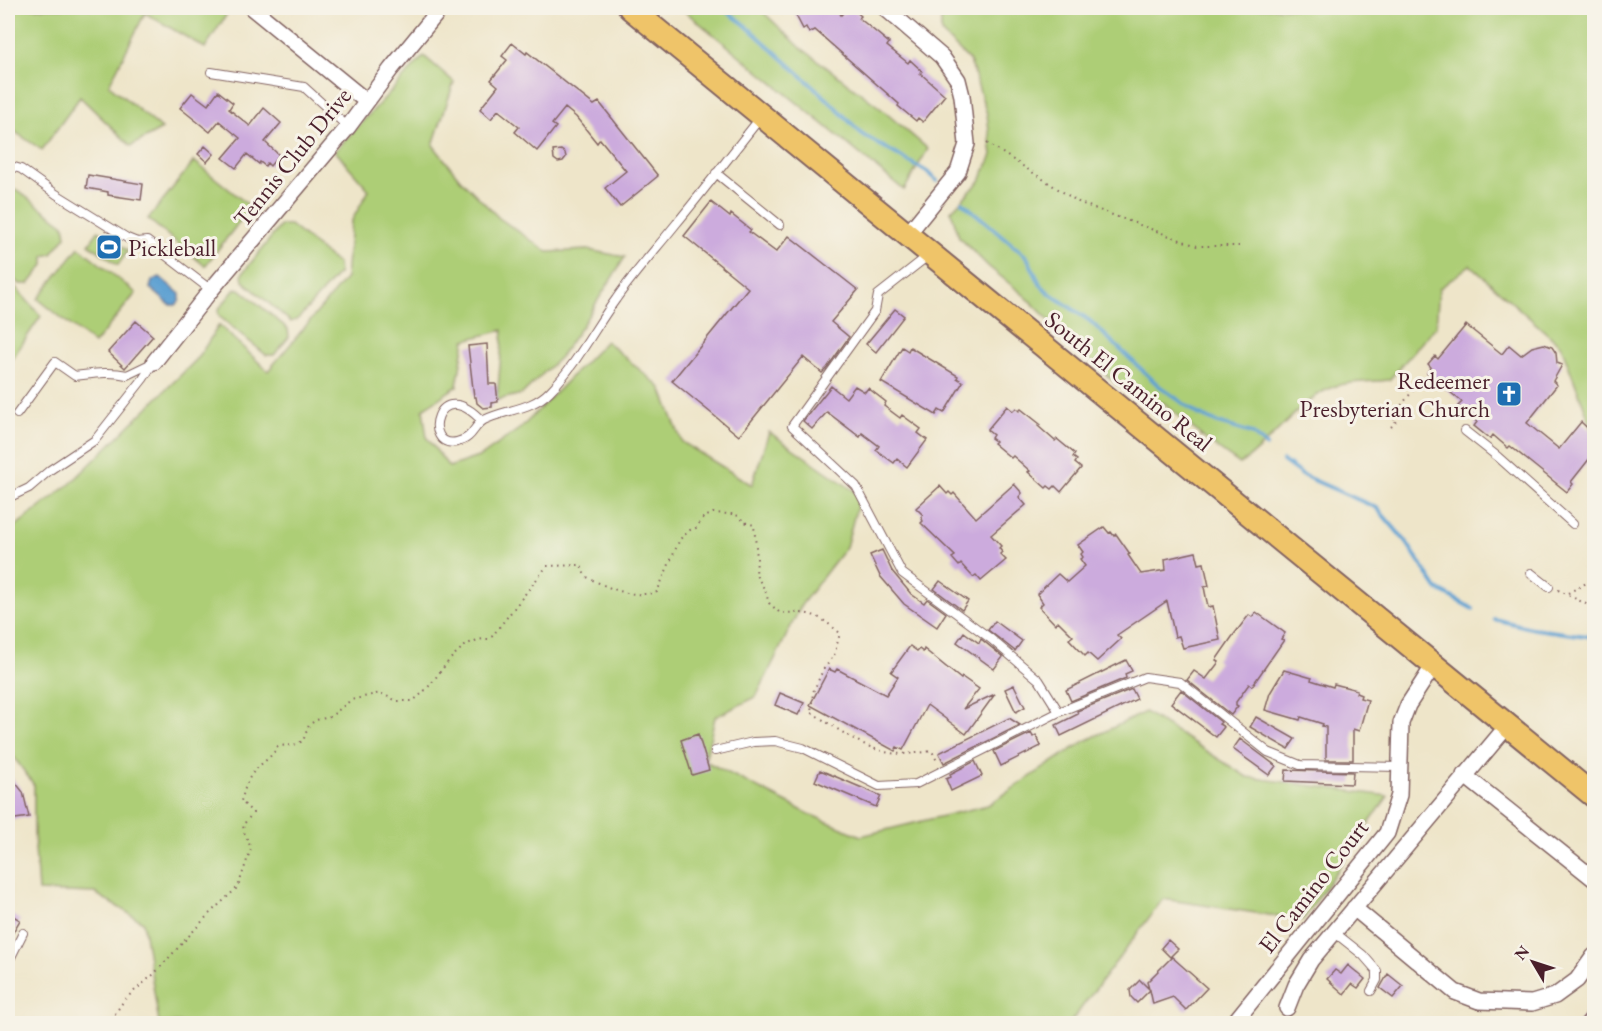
<svg xmlns="http://www.w3.org/2000/svg" width="1602" height="1031" viewBox="0 0 1602 1031" font-family="'EB Garamond',serif">
<style>
.green{fill:#adce76;stroke:#7c7650;stroke-width:1.5}
.water{fill:#5ea1d2;stroke:#54607e;stroke-width:1.5}
.lines{fill:none;stroke-linecap:round;stroke-linejoin:round}
.stream{stroke:#5ea1d2;stroke-width:4}
.building{fill:#ccabdd}
.lane-casing{stroke:#836462;stroke-width:10}
.street-casing{stroke:#836462;stroke-width:18}
.primary-casing{stroke:#836462;stroke-width:26}
.path{stroke:#836462;stroke-width:2;stroke-dasharray:1.5 4.5;stroke-linecap:butt}
.lane{stroke:#fff;stroke-width:8}
.street{stroke:#fff;stroke-width:15}
.primary{stroke:#efc469;stroke-width:22}
.labels{text-anchor:middle;dominant-baseline:central;stroke-width:6;stroke-linejoin:round;paint-order:stroke}
.street-label{font-size:24px;fill:#4a1f2b;stroke:#f7f3e8}
.poi-label{font-size:24px;fill:#4a1f2b;stroke:#f7f3e8;text-anchor:start}
</style>
<rect width="100%" height="100%" fill="#f7f3e8"/>
<filter id="ink" filterUnits="userSpaceOnUse"><feTurbulence type="fractalNoise" baseFrequency=".0167" numOctaves="2"/><feDisplacementMap in="SourceGraphic" scale="12" xChannelSelector="R" yChannelSelector="G"/><feConvolveMatrix kernelMatrix="1 2 1 2 8 2 1 2 1" color-interpolation-filters="sRGB"/></filter>
<filter id="wash" filterUnits="userSpaceOnUse"><feTurbulence type="fractalNoise" baseFrequency=".008" numOctaves="4" result="noise"/><feDisplacementMap in="SourceGraphic" scale="24" xChannelSelector="R" yChannelSelector="G"/><feGaussianBlur stdDeviation="1.35" result="paint"/><feColorMatrix in="noise" values="0 0 0 0 0 0 0 0 0 0 0 0 0 0 0 0 0 1.4 0 .05"/><feComposite in="paint" operator="in"/></filter>
<g filter="url(#wash)">
<rect width="100%" height="100%" fill="#eee5c9"/>
<path class="green" d="M8,8H220L227,14L205,48L145,13L109,85L162,129L131,146L80,97L42,150L8,127Z
M681,8H759L800,47L879,107L928,149L904,190Z
M941,8H1594V446L1591,425L1561,346L1470,265L1439,289L1436,326L1389,380C1373,382 1348,381 1333,387C1301,398 1271,444 1240,464L1206,440L1164,403L1143,398L1116,384L1068,339L1025,296L989,267L959,237L951,211L980,181L992,155L987,114L970,61L941,33Z
M424,56L454,82L433,145L460,179L499,218L548,252L588,250L625,257L583,324L560,357L522,394L497,400L503,330L465,340L457,386L423,409L427,438L449,467L481,456L522,427L606,341L661,388L682,442L752,485L769,432L860,495L846,547L802,604L756,697L715,717L705,761L809,814L861,836L988,805L1083,742L1145,712L1247,777L1388,796L1303,920L1163,899L1070,1023H159L143,922L95,893L38,891L34,833V785L8,749V528H13L70,484L198,358L219,325L268,371L346,278L351,222L369,190L335,151Z
M194,161L251,207L205,266L148,219Z
M17,190L64,225L66,236L52,254L44,256V265L29,284H20L8,275V194L10,191Z
M281,225H290L338,264L339,273L298,319L291,322L243,281L242,274Z
M99,230L128,251L118,265L89,244Z
M79,247L136,293L94,344L38,299Z
M8,279L41,316L8,365Z
M235,289H240L288,329L289,337L274,355H266L219,316L218,310Z"/>
<path class="water" d="M160,277L180,294V300L176,305H170L150,288L152,281Z"/>
<g class="lines">
<path class="stream" d="M722,8L743,23L825,97L863,135L927,172L937,181
M962,202L1027,257L1040,284L1049,293L1090,321L1158,385L1198,414L1218,423L1252,433L1266,446
M1283,461L1302,475L1377,508L1407,543L1437,589L1473,609
M1494,619L1535,629L1594,637"/>
</g>
<g id="blocks">
<path class="building" d="M792,8H837L841,15L848,8H852L861,16L859,18L889,43L887,46L908,63L910,60L922,71L920,73L945,95L923,122L918,118L916,121L898,106L899,104L815,30L809,33L806,27L803,29Z
M512,43L526,54L527,52L594,105L599,102L658,176L620,207L605,188L626,171L600,139L597,143L576,117L565,108L552,124L556,127L537,151L515,132L519,127L498,110L491,119L480,109L498,86L491,80L507,60L502,56Z
M218,91L233,103L229,109L250,126L264,108L281,123L265,142L279,155L270,166L267,163L265,166L260,162L259,164L247,154L236,168L223,158L240,138L219,121L210,132L180,108L192,93L208,105Z
M205,146L214,154L207,162L198,154Z
M561,150L565,153L566,157L563,161L558,162L554,159L553,151Z
M88,175L143,184L141,200L108,195V192L86,188Z
M711,202L730,217L731,214L751,230L749,232L776,252L789,236L858,290L831,322L849,337L827,368L822,373L803,357L739,436L672,381L748,288L684,236Z
M895,309L904,316L876,352L866,344Z
M136,321L153,336L125,368L108,352Z
M1466,325L1502,354L1509,345L1521,355L1532,347L1544,344L1552,347L1556,353L1557,363L1562,365L1553,381L1557,385L1527,423L1559,449L1581,422L1594,434V453L1571,482L1573,484L1567,492L1510,446L1508,448L1493,435L1490,439L1474,426L1477,422L1458,406L1462,402L1427,373L1431,367L1428,364L1435,356L1438,359Z
M487,344L489,384H496L498,402L492,403V407L483,408L477,403L476,397H474L468,346Z
M902,347L908,351L910,347L918,352L958,376L957,378L963,382L944,413L939,410L936,415L881,382Z
M831,386L846,398L855,386L865,392L868,388L886,402L884,406L900,418L902,415L921,429L918,433L927,440L907,467L897,459L894,463L876,450L879,446L862,433L860,437L827,412L812,429L803,421Z
M1007,406L1013,411L1016,408L1019,411L1021,409L1040,424L1038,426L1055,441L1057,439L1075,454L1073,457L1077,460L1075,463L1081,468L1061,492L1055,486L1052,489L1048,486L1046,488L1028,472L1030,471L1013,456L1011,458L993,443L995,441L991,438L993,435L987,430Z
M1014,484L1022,493L1019,497L1026,505L991,535L1001,546L999,548L1002,552L1000,554L1006,560L981,581L976,575L973,577L961,564L959,566L952,558L955,556L921,523L923,521L921,517L923,515L916,508L940,486L947,494L949,492L952,495L954,493L976,518Z
M1104,527L1109,533L1111,532L1114,536L1116,534L1130,554L1128,555L1141,574L1166,570L1165,559L1196,552L1199,564L1204,563L1209,586L1204,587L1208,607L1213,606L1220,640L1183,648L1179,636L1175,637L1167,601L1117,635L1121,639L1097,661L1088,653L1085,656L1069,639L1073,636L1058,621L1055,624L1039,607L1043,603L1037,594L1058,574L1067,582L1085,566L1080,559L1083,557L1081,554L1083,552L1078,545Z
M882,550L892,571L911,594L924,603L927,599L946,613L937,627L904,604L880,576L870,555Z
M940,581L968,601L962,610L934,589Z
M1256,612L1285,633L1281,639L1284,640L1252,686L1249,684L1236,702V705L1238,706L1231,715L1187,680L1194,671L1206,679L1219,662L1216,660L1232,637L1249,615L1252,617Z
M995,621L1022,641L1015,651L988,630Z
M964,632L979,643L981,639L1003,657L994,669L957,642Z
M910,646L917,651L919,649L923,652L924,649L961,679L962,677L979,689L963,709L995,694L966,734L927,705L903,750L897,747L895,751L810,705L829,669L835,672L837,669L886,695L898,677L891,672Z
M1126,660L1132,671L1125,674L1126,678L1071,701L1066,690Z
M1284,670L1312,678L1311,680L1333,687L1334,684L1357,690L1356,693L1361,695L1360,698L1368,700L1359,731L1353,729V760H1326V727L1322,726L1323,724L1301,717L1300,720L1265,710L1270,693Z
M1014,685L1025,707L1016,712L1005,689Z
M1132,689L1137,699L1061,736L1056,725L1078,714L1077,711Z
M1181,690L1221,722L1219,724L1224,727L1216,737L1171,703Z
M780,693L804,703L798,715L775,705Z
M1256,717L1295,739L1288,749L1250,727Z
M1009,718L1020,725L944,763L939,753Z
M1031,733L1033,737L1036,735L1041,746L1001,766L994,751Z
M698,734L709,770L692,775L681,740Z
M1240,739L1276,766L1269,775L1233,749Z
M975,761L982,776L951,791L946,779L951,777L950,774Z
M820,770L881,796L876,807L815,781Z
M1286,770L1353,772L1352,784L1285,781Z
M8,773L23,792L29,817L8,820Z
M8,913L20,920L8,941Z
M1168,940L1178,949L1170,957L1161,948Z
M1172,957L1207,988L1186,1010L1173,997L1153,1004L1150,990L1137,1003L1131,997L1130,990L1140,980L1149,989L1147,982Z
M1348,965L1365,979L1358,988L1352,984L1344,994L1327,979L1335,970L1341,974Z
M1388,974L1403,986L1393,998L1380,988Z
M1594,1004V1023H1578Z"/>
</g>
</g>
<g filter="url(#ink)">
<use href="#blocks" fill-opacity="0" stroke="#836462" stroke-width="1.5"/>
<g class="lines">
<g class="lane-casing">
<path id="lane" d="M211,72L304,87L348,127
M8,167L11,166L21,169L56,194L127,238L137,242L147,241L211,290
M716,173L780,225
M929,255L878,295L875,311L792,426L856,486L902,573L991,639L1039,680L1059,712L1145,677L1180,682L1268,752L1300,765L1399,767
M17,414L55,362L75,376C93,374 109,371 127,375L152,363
M482,421C436,372 421,450 457,442C474,438 473,426 484,420C506,409 532,410 550,391C577,364 594,329 616,299C634,273 656,249 676,224C705,189 732,153 761,117
M1465,431L1498,457L1573,524
M8,498L29,488L50,470L95,440L143,379L154,362
M1531,573L1549,587
M715,751L753,742L775,741L803,748L879,786L916,784L1059,712
M1334,932L1363,955L1377,971V980L1371,991
M8,963L23,933"/>
</g>
<g class="street-casing">
<path id="street" d="M252,8L366,101
M885,8L942,57L958,80L962,96L967,144L958,172L907,235
M154,362L211,290L348,127L391,69L441,8
M1464,775L1594,879
M1354,908L1455,992L1479,1001L1532,1003L1555,996L1577,980L1594,956
M1287,1008L1296,985L1311,960L1508,725
M1233,1024L1387,833L1399,795L1401,723L1408,705L1434,665"/>
</g>
<g class="primary-casing">
<path id="primary" d="M630,8L1594,796"/>
</g>
<path class="path" d="M987,143L1080,203L1197,246H1239
M1391,427L1397,420L1392,417L1415,388
M1558,590L1594,608
M1568,593L1594,579
M108,1024L125,999L154,974L209,914L238,887L251,848L244,832L243,825L253,813L241,801C244,792 246,782 252,774C260,763 272,758 278,746L294,745L303,741L309,725L316,720L330,717L351,700L380,693L397,701H413C419,696 425,691 430,685C446,665 462,637 490,639L547,566L581,565L585,576C608,588 631,599 657,592L680,539L690,530L696,528L703,518L713,513L731,514L739,516L744,522L754,525L757,558L756,575L765,590L769,603L780,613C811,612 816,613 840,633L834,656L823,670L813,692L811,712C835,727 862,748 890,753C904,755 918,753 932,751L937,761"/>
<use href="#lane" class="lane"/>
<use href="#street" class="street"/>
<use href="#primary" class="primary"/>
</g>
</g>
<defs>
<g id="stadium-square" transform="scale(1.35)"><rect x="-9" y="-9" width="18" height="18" rx="4" fill="#1f6fb2" stroke="#f7f3e8"/><path d="M0-5a6.5 5 0 1 0 0 10a6.5 5 0 1 0 0-10ZM-3.5-1.8h7v3.6h-7Z" fill="#fff"/></g>
<g id="church-square" transform="scale(1.35)"><rect x="-9" y="-9" width="18" height="18" rx="4" fill="#1f6fb2" stroke="#f7f3e8"/><path d="M-1.2-6h2.4v3.5h3.3v2.4h-3.3V6h-2.4V-.1h-3.3v-2.4h3.3Z" fill="#fff"/></g>
</defs>
<g fill-rule="evenodd">
<use href="#stadium-square" x="109" y="247"/>
<use href="#church-square" x="1509" y="394"/>
</g>
<g class="labels">
<g class="street-label">
<text transform="translate(292 157) rotate(-51)">Tennis Club Drive</text>
<text transform="translate(1129 381) rotate(39)">South El Camino Real</text>
<text transform="translate(1313 886) rotate(-52)">El Camino Court</text>
</g>
<g class="poi-label">
<text x="128" y="247">Pickleball</text>
<text x="1490" y="380" text-anchor="end">Redeemer<tspan x="1490" dy="28">Presbyterian Church</tspan></text>
</g>
</g>
<rect width="1602" height="1031" fill="none" stroke="#f7f3e8" stroke-width="30"/>
<g transform="translate(1533 962) rotate(309)" stroke="#f7f3e8" stroke-width="4.5" paint-order="stroke">
<path d="M0-4.5L10 22L0 15L-10 22Z" fill="#4a1f2b"/>
<text y="-9" font-size="16" font-weight="bold" text-anchor="middle" fill="#4a1f2b">N</text>
</g>
</svg>
